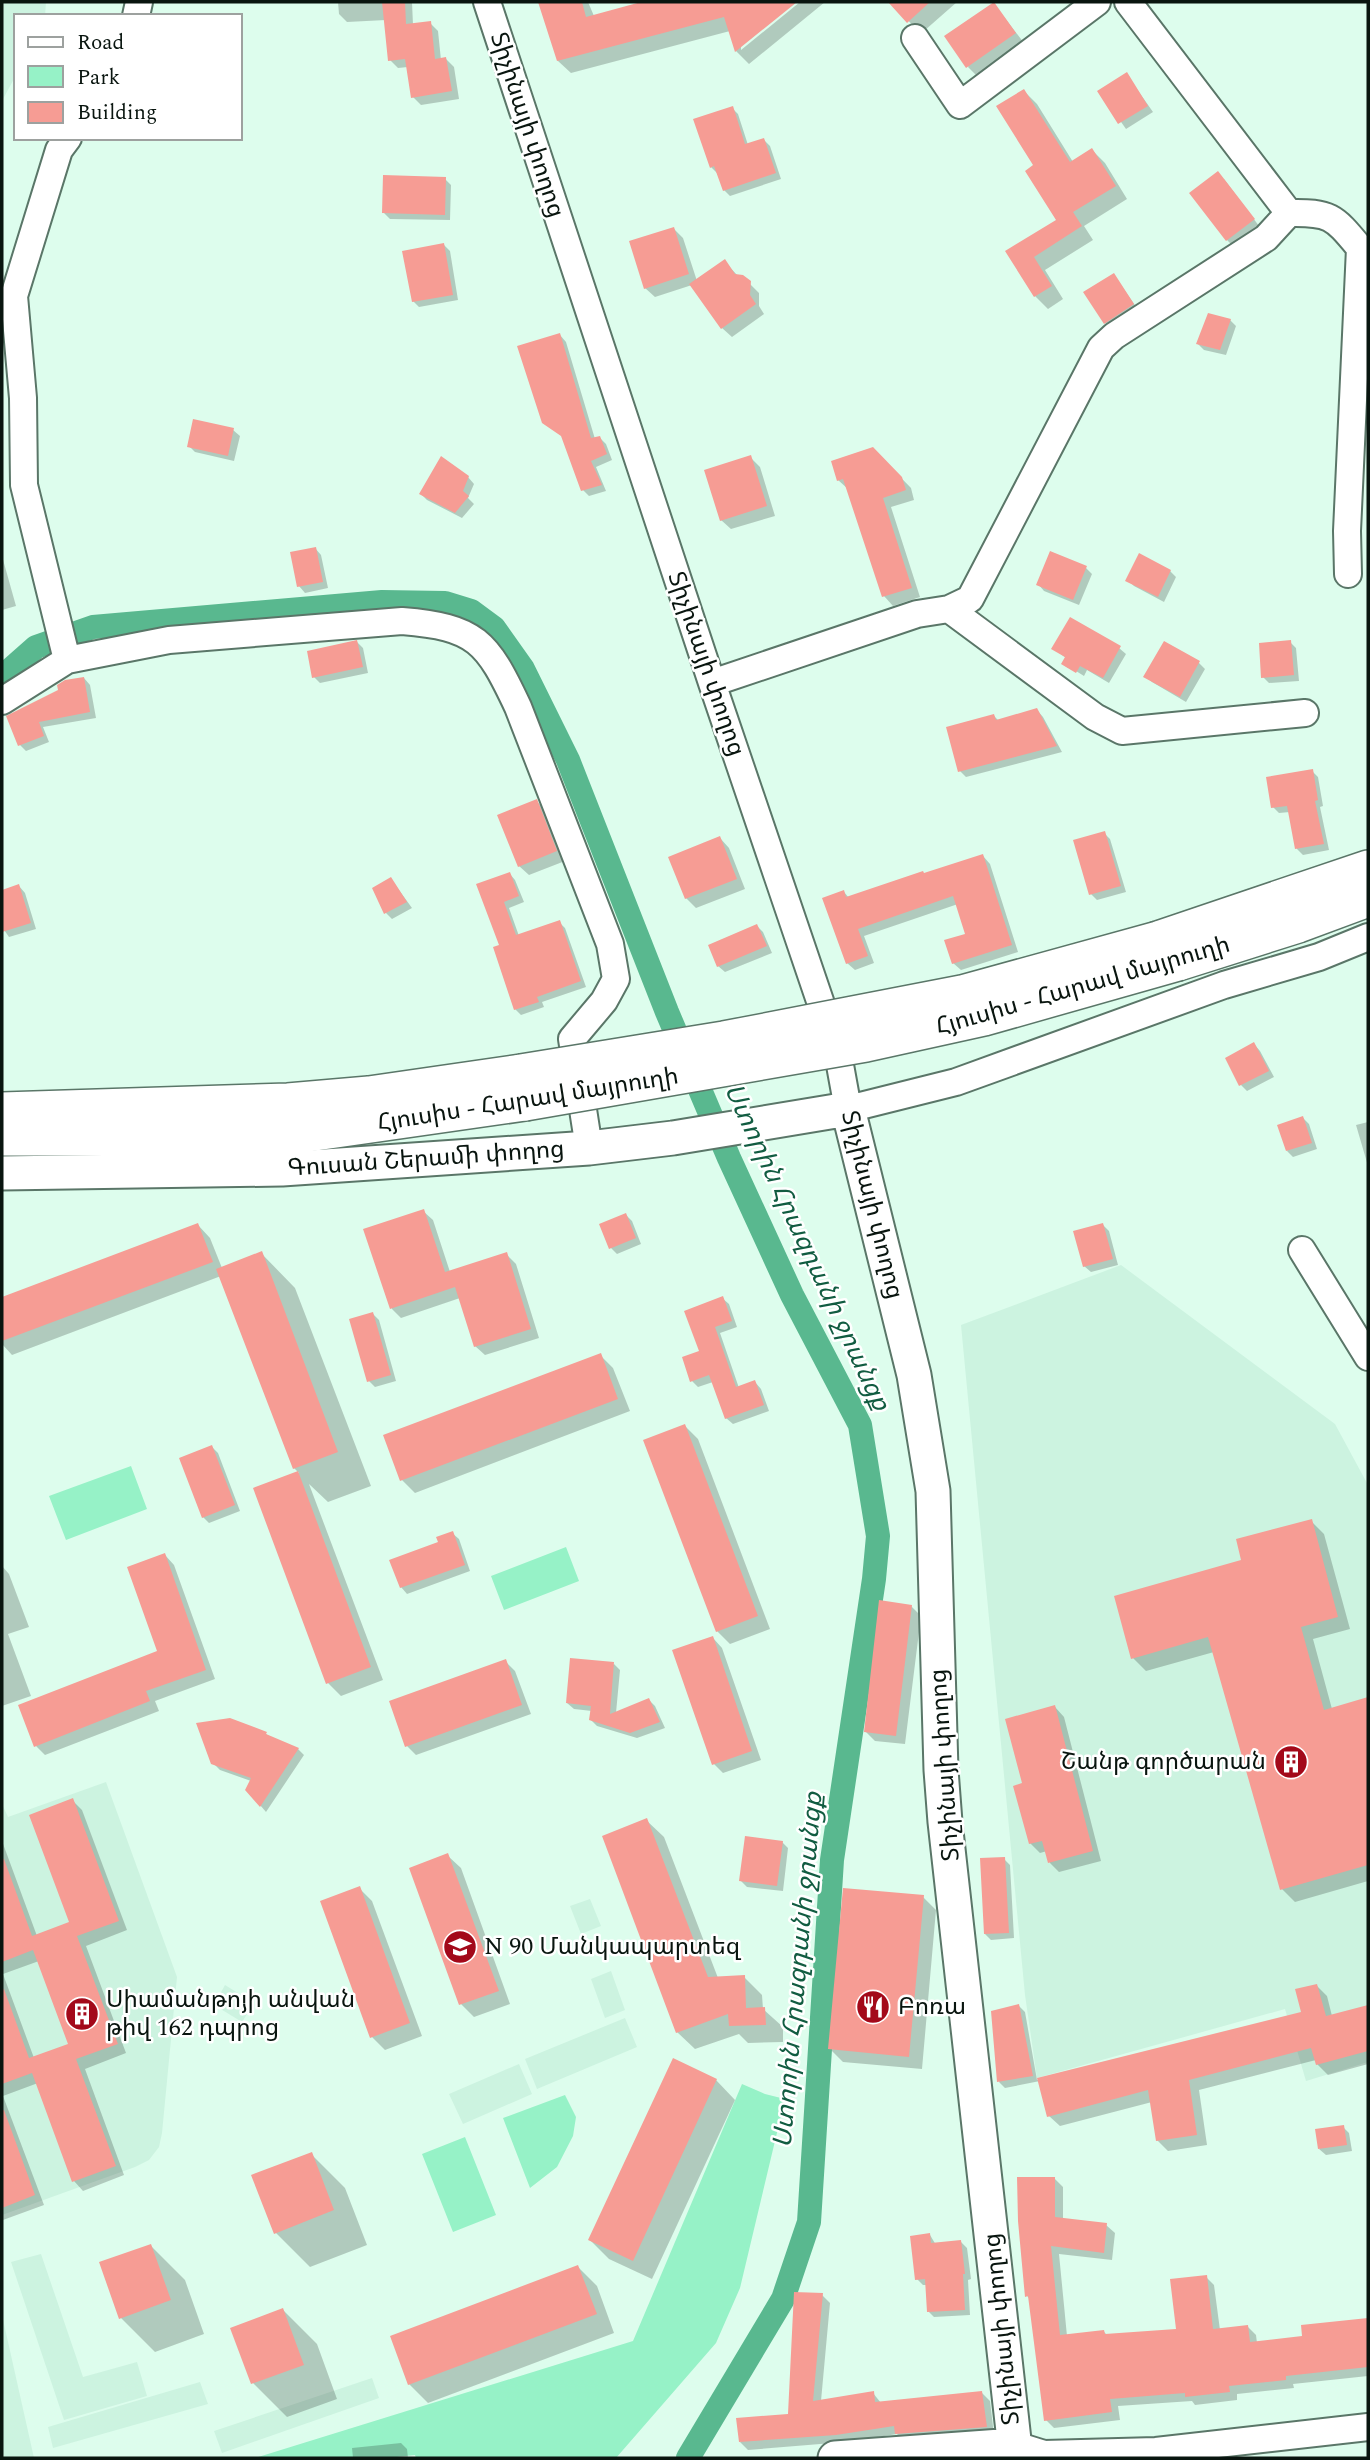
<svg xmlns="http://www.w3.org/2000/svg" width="1370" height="2460" viewBox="0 0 1370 2460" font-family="Spectral,'Noto Sans Armenian',serif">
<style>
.built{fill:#ccf3e0}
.green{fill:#96f2c7}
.shadow{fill:#0003;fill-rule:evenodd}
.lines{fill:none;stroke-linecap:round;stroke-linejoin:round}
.canal{stroke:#59b88f;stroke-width:24}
.building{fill:#f69c94}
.minor-casing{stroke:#5a7668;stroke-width:30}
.major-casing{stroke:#5a7668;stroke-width:37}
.highway-casing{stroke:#5a7668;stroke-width:40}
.minor{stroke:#fff;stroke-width:26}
.major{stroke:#fff;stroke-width:33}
.highway{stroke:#fff;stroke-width:37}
.highway-bridge-casing{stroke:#5a7668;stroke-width:40;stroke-linecap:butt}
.highway-bridge{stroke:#fff;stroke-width:37}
.labels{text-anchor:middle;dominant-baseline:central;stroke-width:5;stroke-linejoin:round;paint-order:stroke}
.street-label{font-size:24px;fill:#09150f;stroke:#fff}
.poi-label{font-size:24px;fill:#09150f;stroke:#fff;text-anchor:start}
.water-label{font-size:26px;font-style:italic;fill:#115c41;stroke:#fff}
</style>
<rect width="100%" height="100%" fill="#ddfded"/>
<path class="built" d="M2,2H46L45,16H16V75L2,101Z
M1121,1265L1335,1424L1368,1485V2062L1306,2081L1285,2009L1037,2078L1025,1995L961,1325Z
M106,1782L177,1977L162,2133L159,2147L149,2160L135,2167L2,2215V1804L8,1817Z
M590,1899L601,1926L581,1934L570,1906Z
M611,1971L625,2010L605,2018L591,1979Z
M225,1985L254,2003L242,2022L214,2005Z
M625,2018L637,2047L537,2089L525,2059Z
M519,2064L532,2094L463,2124L449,2094Z
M41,2254L83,2377L137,2362L147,2396L64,2420L11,2262Z
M2,2315L34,2458H4L2,2448Z
M372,2378L379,2398L222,2453L214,2431Z
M200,2382L208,2404L53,2448L48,2427Z"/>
<path class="green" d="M131,1466L147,1509L66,1540L49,1496Z
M566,1547L579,1581L504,1610L491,1576Z
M742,2084L765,2094L785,2099L740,2288L716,2343L616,2458H416L415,2455L387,2458H255L633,2341Z
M565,2095L576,2117L573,2136L557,2167L530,2188L503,2118Z
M465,2137L496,2215L453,2232L422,2154Z"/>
<path class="shadow" d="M338,2H412L413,25L430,23L438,31L441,60L446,59L454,67L459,99L421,105L413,97L408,67L398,68L390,60L386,20L347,22L339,14Z
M540,2H588L594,16L648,2H794L741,45V50L800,2H825L749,64L736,51L730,31L571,73L558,61Z
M891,2H957L924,31H918Z
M994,4L1024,43L977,76L968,67Z
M1127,75L1153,112L1126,129L1100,92Z
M1024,91L1037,104L1073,162L1092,150L1105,163L1127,199L1084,226L1093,240L1045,270L1063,299L1048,309L1035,296L1008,252L1058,220L1036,166Z
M732,108L738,114L748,145L764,140L770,146L781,179L730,196L724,190L717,173L711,167Z
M445,179L451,185L450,220L390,219L384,213Z
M1224,179L1259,226L1233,246L1227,240Z
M674,229L683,238L697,281L724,261L738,276L749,283L759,293V306L764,314L732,337L722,328L692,285L655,297L645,288Z
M444,245L450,251L458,300L419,307L413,301Z
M1114,275L1139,311L1111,329L1105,323Z
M1230,320L1236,326L1226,355L1204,350L1198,344Z
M560,335L566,342L595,439L600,438L606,444L612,460L596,467L606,491L589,496L583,490Z
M233,430L240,436L234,461L195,452L189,446Z
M873,449L911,488L914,500L891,507L920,597L893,606L884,596L848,489L838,480Z
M750,457L760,467L775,516L731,529L721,520Z
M468,477L474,484L468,498L474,504L462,518L427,500L421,494Z
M315,548L321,555L328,588L305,593L299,586Z
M2,556L16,606L2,610Z
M1086,568L1092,574L1079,605L1044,591L1038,584Z
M1170,571L1176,577L1164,602L1134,586L1128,580Z
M357,642L363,648L368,673L320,683L314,677Z
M1290,642L1296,648L1299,681L1269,683L1263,677Z
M1165,643L1199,663L1205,669L1186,702L1152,682L1146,676Z
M1119,648L1126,654L1109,683L1087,670L1084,676L1068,666V668L1063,664L1066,658L1054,649Z
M84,678L90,685L96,718L43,727L49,742L26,751L20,745L8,717Z
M1037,710L1043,717L1062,752L966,777L960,771L994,716L999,721Z
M1312,771L1318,777L1323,806L1320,807L1329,850L1303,855L1297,849L1290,812L1279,813L1273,807Z
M536,801L546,810L565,861L529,875L519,866Z
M1104,833L1110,839L1126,892L1097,900L1091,894Z
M720,838L729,848L745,889L696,908L686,898Z
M983,856L990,864L1018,952L961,970L953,963L968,935L958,904L864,936L874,963L855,970L847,963L844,892L849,898Z
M510,874L515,880L524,902L509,908L519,936L559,922L565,928L586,987L542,1002L544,1007L521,1015L515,1009L501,946L479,885Z
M391,879L412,908L392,919L386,913Z
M19,886L25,893L36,929L9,937L2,927V891Z
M757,926L763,932L772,953L725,972L718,966Z
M1254,1044L1260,1051L1274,1077L1247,1091L1241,1085Z
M1303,1118L1309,1124L1317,1149L1293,1157L1287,1151Z
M1368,1122V1166L1356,1125Z
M423,1211L433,1220L450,1272L506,1254L516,1264L539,1338L485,1355L475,1346L460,1298L401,1318L392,1309L365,1230Z
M626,1215L632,1221L641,1244L617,1254L611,1248L601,1225Z
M198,1225L210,1238L222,1268L261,1253L295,1288L371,1486L328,1502L309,1484L383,1680L341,1696L328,1683L256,1489L299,1473L294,1468L221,1276L12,1355L2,1344V1299Z
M1103,1225L1109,1231L1118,1265L1091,1272L1084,1266Z
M722,1298L729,1304L737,1327L720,1333L739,1388L755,1382L761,1389L769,1411L733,1424L726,1418L713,1382L698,1387L692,1381Z
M373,1314L379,1320L396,1381L375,1387L369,1381Z
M600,1355L613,1368L630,1411L415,1493L402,1480Z
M685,1426L698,1439L770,1629L730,1644L717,1631Z
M212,1447L218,1453L240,1511L209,1523L203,1517Z
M1311,1521L1324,1534L1350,1629L1313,1639L1332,1709L1368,1699V1881L1295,1902L1282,1889L1214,1652L1146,1671L1133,1658L1244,1561Z
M452,1533L459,1539L470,1571L407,1594L401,1587L440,1543Z
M165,1555L174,1565L215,1679L155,1701L159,1711L45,1755L36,1746L159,1652Z
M2,1566L9,1574L29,1627L8,1634L31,1696L2,1706Z
M911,1606L921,1616L905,1744L875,1741L865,1731Z
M713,1638L722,1648L761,1760L723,1773L714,1764Z
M505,1661L515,1671L531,1714L416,1755L407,1746Z
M614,1664L620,1670L616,1713L649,1700L655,1706L665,1728L637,1738L597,1726L591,1720L592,1711L574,1709L567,1703Z
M1055,1707L1064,1717L1101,1861L1059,1872L1050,1863L1047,1851L1040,1853L1030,1843L1024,1784Z
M230,1720L266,1734L271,1738L298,1749L304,1755L266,1812L247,1790L251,1781L220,1770L213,1763Z
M72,1800L82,1810L127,1930L86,1946L126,2053L85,2069L124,2175L83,2191L74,2181L38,2083L3,2096L44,2205L3,2220L2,1841L37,1936L72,1923ZM39,1961L70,2045L34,2058L3,1974Z
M646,1820L664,1837L718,1978L744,1977L762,1995L763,2009L783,2027V2042L748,2043L739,2034L695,2049L677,2032Z
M782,1842L788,1848L783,1891L747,1887L741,1881Z
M448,1856L461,1868L510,2004L474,2017L461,2004Z
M1004,1859L1010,1865L1014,1938L991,1940L985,1934Z
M359,1888L372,1901L422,2036L385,2050L372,2037Z
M923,1897L936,1910L922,2069L843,2062L830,2049Z
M1316,1985L1327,1996L1332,2016L1368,2006V2064L1328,2075L1317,2064L1316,2060L1199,2090L1207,2145L1168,2151L1157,2140L1152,2102L1060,2126L1049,2116L1040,2081L1005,2088L999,2082L1019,2006L1025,2012L1037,2080L1303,2013Z
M716,2080L735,2100L652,2279L609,2259L590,2240Z
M1343,2127L1349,2133L1352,2151L1326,2155L1319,2149Z
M311,2154L345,2188L367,2245L310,2267L276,2233Z
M1054,2178L1063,2187V2219L1106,2225L1115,2233L1112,2260L1059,2254L1067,2336L1104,2332L1108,2336L1178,2331L1206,2277L1214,2285L1220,2330L1248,2327L1256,2335L1257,2343L1304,2338L1303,2326L1368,2320V2376L1293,2384L1294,2388L1237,2394V2400L1195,2405L1192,2401L1118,2406L1120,2420L1054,2428L1046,2420L1030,2299L1027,2296Z
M930,2235L936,2245L961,2242L967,2248L971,2279L968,2280L970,2315L934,2317L928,2311L927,2285H923L917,2279Z
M151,2246L185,2280L204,2334L155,2352L121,2318Z
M578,2267L597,2286L614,2333L428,2403L409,2384Z
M822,2295L830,2303L821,2401L873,2393L881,2403L982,2393L990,2401L994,2435L904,2442L897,2434L845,2442L748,2450L740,2442L789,2416Z
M283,2310L317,2344L337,2399L287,2417L253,2383Z
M401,2443L407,2449L408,2458H353L352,2448Z"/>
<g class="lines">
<path class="canal" d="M2,677L36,647L93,627L382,602L445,603L471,611L494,628L523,669L568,760L667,1012L729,1158L792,1295L860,1425L878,1536L874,1579L832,1860L809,2222L783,2299L688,2458"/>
</g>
<path class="building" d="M382,2H405L406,24L431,21L435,59L446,57L452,91L411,98L405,59L388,61Z
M538,2H582L586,17L641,2H797L735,52L724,17L557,61Z
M888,2H930L907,23Z
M994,2L1016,33L966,68L944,36Z
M1127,72L1148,106L1118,124L1097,91Z
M1024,89L1070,162L1092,148L1116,186L1073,212L1082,226L1034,257L1052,286L1034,297L1005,251L1056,220L1025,171L1033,165L996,106Z
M733,106L745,144L764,138L776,173L723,191L714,166L710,168L693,119Z
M1218,171L1255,219L1226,241L1189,193Z
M383,175L446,177L445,215L382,213Z
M674,227L689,274L644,289L629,241Z
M444,243L453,295L412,302L402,251Z
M725,259L735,274L743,275L751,281L750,295L756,304L721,329L689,284Z
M1114,273L1134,304L1104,324L1083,292Z
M1208,313L1231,319L1220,350L1196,344Z
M560,333L591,438L600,436L607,454L591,461L602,485L581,491L561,436L542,423L517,346Z
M193,419L234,428L228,456L187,447Z
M873,447L902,477L906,490L883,498L912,588L882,597L843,479L837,481L831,461Z
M751,455L767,506L720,521L704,470Z
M441,456L469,476L463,491L469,496L455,513L419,494Z
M316,547L323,582L297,587L290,552Z
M1050,551L1087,566L1073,600L1036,585Z
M1139,553L1171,570L1158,597L1125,581Z
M1070,617L1121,646L1103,678L1080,666L1076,673L1061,664L1065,657L1051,649Z
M357,640L363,667L312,678L307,651Z
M1291,640L1294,675L1261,678L1259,643Z
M1164,641L1200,661L1180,697L1143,677Z
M84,677L90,712L39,722L44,736L18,746L6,716L58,690L57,685L65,680Z
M1037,708L1057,746L958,772L946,727L994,714L996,720Z
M1313,769L1318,800L1315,801L1324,844L1295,849L1287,806L1271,808L1266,777Z
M537,799L557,851L518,867L497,815Z
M1105,831L1121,886L1089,895L1073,840Z
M720,836L737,879L685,899L668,857Z
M983,854L1012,945L952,964L944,940L965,934L953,896L858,929L868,956L846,964L822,898L844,890L846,897L923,871L924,873Z
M510,872L519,896L504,902L516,935L560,920L581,981L537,997L539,1002L514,1010L493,947L499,945L476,884Z
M391,877L407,902L384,914L372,888Z
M19,884L31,923L2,932V890Z
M757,924L767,946L717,967L708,945Z
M1254,1042L1269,1071L1239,1086L1225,1058Z
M1303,1116L1312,1143L1286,1151L1277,1125Z
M424,1209L445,1272L507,1252L531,1329L474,1347L455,1287L390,1309L363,1229Z
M626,1213L636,1238L609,1249L599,1224Z
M198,1223L213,1262L2,1341V1297Z
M1103,1223L1113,1259L1083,1267L1073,1231Z
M262,1251L338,1452L293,1469L216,1269Z
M723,1296L732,1321L715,1327L736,1387L755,1380L764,1405L725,1419L709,1375L690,1382L682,1357L699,1351L684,1311Z
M373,1312L391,1375L367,1382L349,1319Z
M601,1353L618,1399L400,1481L383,1435Z
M685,1424L758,1616L716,1632L643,1440Z
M212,1445L235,1505L202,1518L179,1458Z
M298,1471L371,1667L326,1684L253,1488Z
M1312,1519L1338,1617L1301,1627L1324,1710L1368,1697V1865L1280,1890L1208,1637L1131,1659L1114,1596L1241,1560L1236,1539Z
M453,1531L465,1565L400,1588L389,1560L438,1542L436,1537Z
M165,1553L206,1670L146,1691L150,1701L34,1747L18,1705L157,1651L127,1567Z
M879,1600L912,1605L896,1736L864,1732Z
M713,1636L752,1751L712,1765L672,1650Z
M570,1658L614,1662L610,1714L649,1698L660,1722L630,1733L589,1720L591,1706L566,1703Z
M506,1659L522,1705L405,1747L389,1701Z
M1055,1705L1093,1851L1048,1863L1042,1841L1029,1844L1013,1786L1022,1783L1005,1719Z
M230,1718L267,1732L266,1734L299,1748L260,1807L245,1790L251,1778L211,1764L196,1723Z
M73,1798L119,1921L77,1936L118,2044L76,2059L116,2166L72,2182L32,2073L2,2084V1990L4,1989L29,2058L68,2044L33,1950L2,1962V1859H4L32,1936L69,1922L29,1815Z
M647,1818L708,1977L745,1975L746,2008L765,2007L766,2025L729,2026L728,2014L676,2033L602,1836Z
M745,1836L783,1841L777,1886L739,1881Z
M448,1853L499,1991L459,2005L409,1868Z
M1005,1857L1009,1933L984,1934L980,1858Z
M360,1886L410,2023L370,2038L320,1901Z
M843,1888L924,1895L909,2057L828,2049Z
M1317,1984L1326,2016L1368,2005V2051L1316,2065L1311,2048L1189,2080L1197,2135L1156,2141L1148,2090L1047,2117L1037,2078L1301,2012L1295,1989Z
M1019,2004L1033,2076L997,2082L991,2011Z
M673,2058L717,2079L633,2261L588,2240Z
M2,2110H4L35,2195L2,2208Z
M1344,2125L1347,2145L1318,2149L1315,2129Z
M312,2152L334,2210L274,2234L251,2175Z
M1017,2177H1055V2217L1107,2223L1104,2253L1051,2246L1060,2335L1104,2330L1105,2334L1176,2329L1170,2279L1207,2275L1213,2329L1248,2325L1250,2342L1302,2336L1301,2325L1368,2318V2367L1286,2376V2380L1229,2386L1230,2392L1185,2397V2393L1110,2399L1112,2412L1044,2421L1028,2296L1025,2297L1018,2221Z
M930,2233L931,2243L961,2240L965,2274H963L965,2310L927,2312L925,2279L915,2280L910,2236Z
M151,2244L171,2300L119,2319L99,2262Z
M578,2265L597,2314L408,2385L390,2336Z
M794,2292L823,2293L813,2401L874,2391L875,2402L982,2391L987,2427L895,2434L894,2426L836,2435L739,2442L736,2418L788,2414Z
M283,2308L304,2365L251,2384L230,2328Z"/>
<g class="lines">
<g class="minor-casing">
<path id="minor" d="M487,2L712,683L838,1054L848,1109L956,1082L1224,985L1319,957L1368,937
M1128,2L1289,213
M136,16L139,2
M915,38L960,105L1097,2
M949,609L970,599L1101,348L1114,336L1266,238L1289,213C1331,212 1334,217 1360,248L1347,531L1348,574
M67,660L169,640L402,621C476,627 487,641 518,707L610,944L616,979L604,1001L572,1039L589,1148
M712,683L917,614L949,609L1095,717L1122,731L1305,713
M2,701L67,660L24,485L23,398L14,296L59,150L68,138
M1302,1250L1368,1357
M1015,2445L1044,2454L1156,2451L1368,2427"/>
</g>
<g class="major-casing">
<path id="major" d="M2,1173L282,1169L589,1148L673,1138L848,1109L914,1375L933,1491L941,1770L945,1822L1016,2458
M835,2458L1015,2445"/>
</g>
<g class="highway-casing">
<path id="highway" d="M1158,940L1368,869
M1178,962L1298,924L1368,898
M2,1111L288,1102L369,1095L521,1073
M2,1137H280L525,1102"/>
</g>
<use href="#minor" class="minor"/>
<use href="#major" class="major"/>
<use href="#highway" class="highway"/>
<g class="highway-bridge-casing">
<path id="highway-bridge" d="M521,1073L724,1040L962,994L1158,940
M525,1102L866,1043L984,1017L1178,962"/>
</g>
<use href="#highway-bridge" class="highway-bridge"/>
</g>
<defs>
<g id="building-disc" transform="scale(1.75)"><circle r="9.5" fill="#a3091a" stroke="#fff"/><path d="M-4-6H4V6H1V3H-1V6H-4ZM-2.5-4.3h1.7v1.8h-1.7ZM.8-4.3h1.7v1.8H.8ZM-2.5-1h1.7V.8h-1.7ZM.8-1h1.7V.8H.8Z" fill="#fff"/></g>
<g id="school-disc" transform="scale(1.75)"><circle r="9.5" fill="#a3091a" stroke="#fff"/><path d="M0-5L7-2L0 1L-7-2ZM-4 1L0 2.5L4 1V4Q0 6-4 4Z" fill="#fff"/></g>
<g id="restaurant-disc" transform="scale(1.75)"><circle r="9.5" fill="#a3091a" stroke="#fff"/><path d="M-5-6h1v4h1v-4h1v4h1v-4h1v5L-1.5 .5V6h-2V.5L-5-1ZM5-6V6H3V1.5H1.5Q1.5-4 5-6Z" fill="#fff"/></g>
</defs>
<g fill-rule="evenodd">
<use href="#building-disc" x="1291" y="1762"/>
<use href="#school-disc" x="460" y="1947"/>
<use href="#restaurant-disc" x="873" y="2007"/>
<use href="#building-disc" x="82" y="2014"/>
</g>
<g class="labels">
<g class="street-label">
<text transform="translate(527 125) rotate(72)">Տիչինայի փողոց</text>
<text transform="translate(706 664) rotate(71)">Տիչինայի փողոց</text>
<text transform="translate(1083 986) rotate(-16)">Հյուսիս - Հարավ մայրուղի</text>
<text transform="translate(528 1100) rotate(-9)">Հյուսիս - Հարավ մայրուղի</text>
<text transform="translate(426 1159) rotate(-4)">Գուսան Շերամի փողոց</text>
<text transform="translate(872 1205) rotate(76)">Տիչինայի փողոց</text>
<text transform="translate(945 1765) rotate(-94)">Տիչինայի փողոց</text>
<text transform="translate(1002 2329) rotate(-96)">Տիչինայի փողոց</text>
</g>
<g class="poi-label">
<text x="1266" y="1762" text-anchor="end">Շանթ գործարան</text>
<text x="484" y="1947">N 90 Մանկապարտեզ</text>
<text x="106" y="2000">Սիամանթոյի անվան<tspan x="106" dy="28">թիվ 162 դպրոց</tspan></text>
<text x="898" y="2007">Բոռա</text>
</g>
<g class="water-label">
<text transform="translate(807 1247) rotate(65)">Ստորին Հրազդանի ջրանցք</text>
<text transform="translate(798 1970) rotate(-85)">Ստորին Հրազդանի ջրանցք</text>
</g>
</g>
<rect width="1370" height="2460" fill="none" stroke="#09150f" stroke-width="7"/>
<rect x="14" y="14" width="228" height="126" fill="#ffffff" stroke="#9da19f" stroke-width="2"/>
<rect x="28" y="37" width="35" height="10" fill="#ffffff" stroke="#9da19f" stroke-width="2"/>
<text x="77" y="49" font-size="21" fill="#09150f">Road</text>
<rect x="28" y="66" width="35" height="21" fill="#96f2c7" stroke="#9da19f" stroke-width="2"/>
<text x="77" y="84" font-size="21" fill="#09150f">Park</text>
<rect x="28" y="102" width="35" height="21" fill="#f69c94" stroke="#9da19f" stroke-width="2"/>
<text x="77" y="119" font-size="21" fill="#09150f">Building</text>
</svg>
